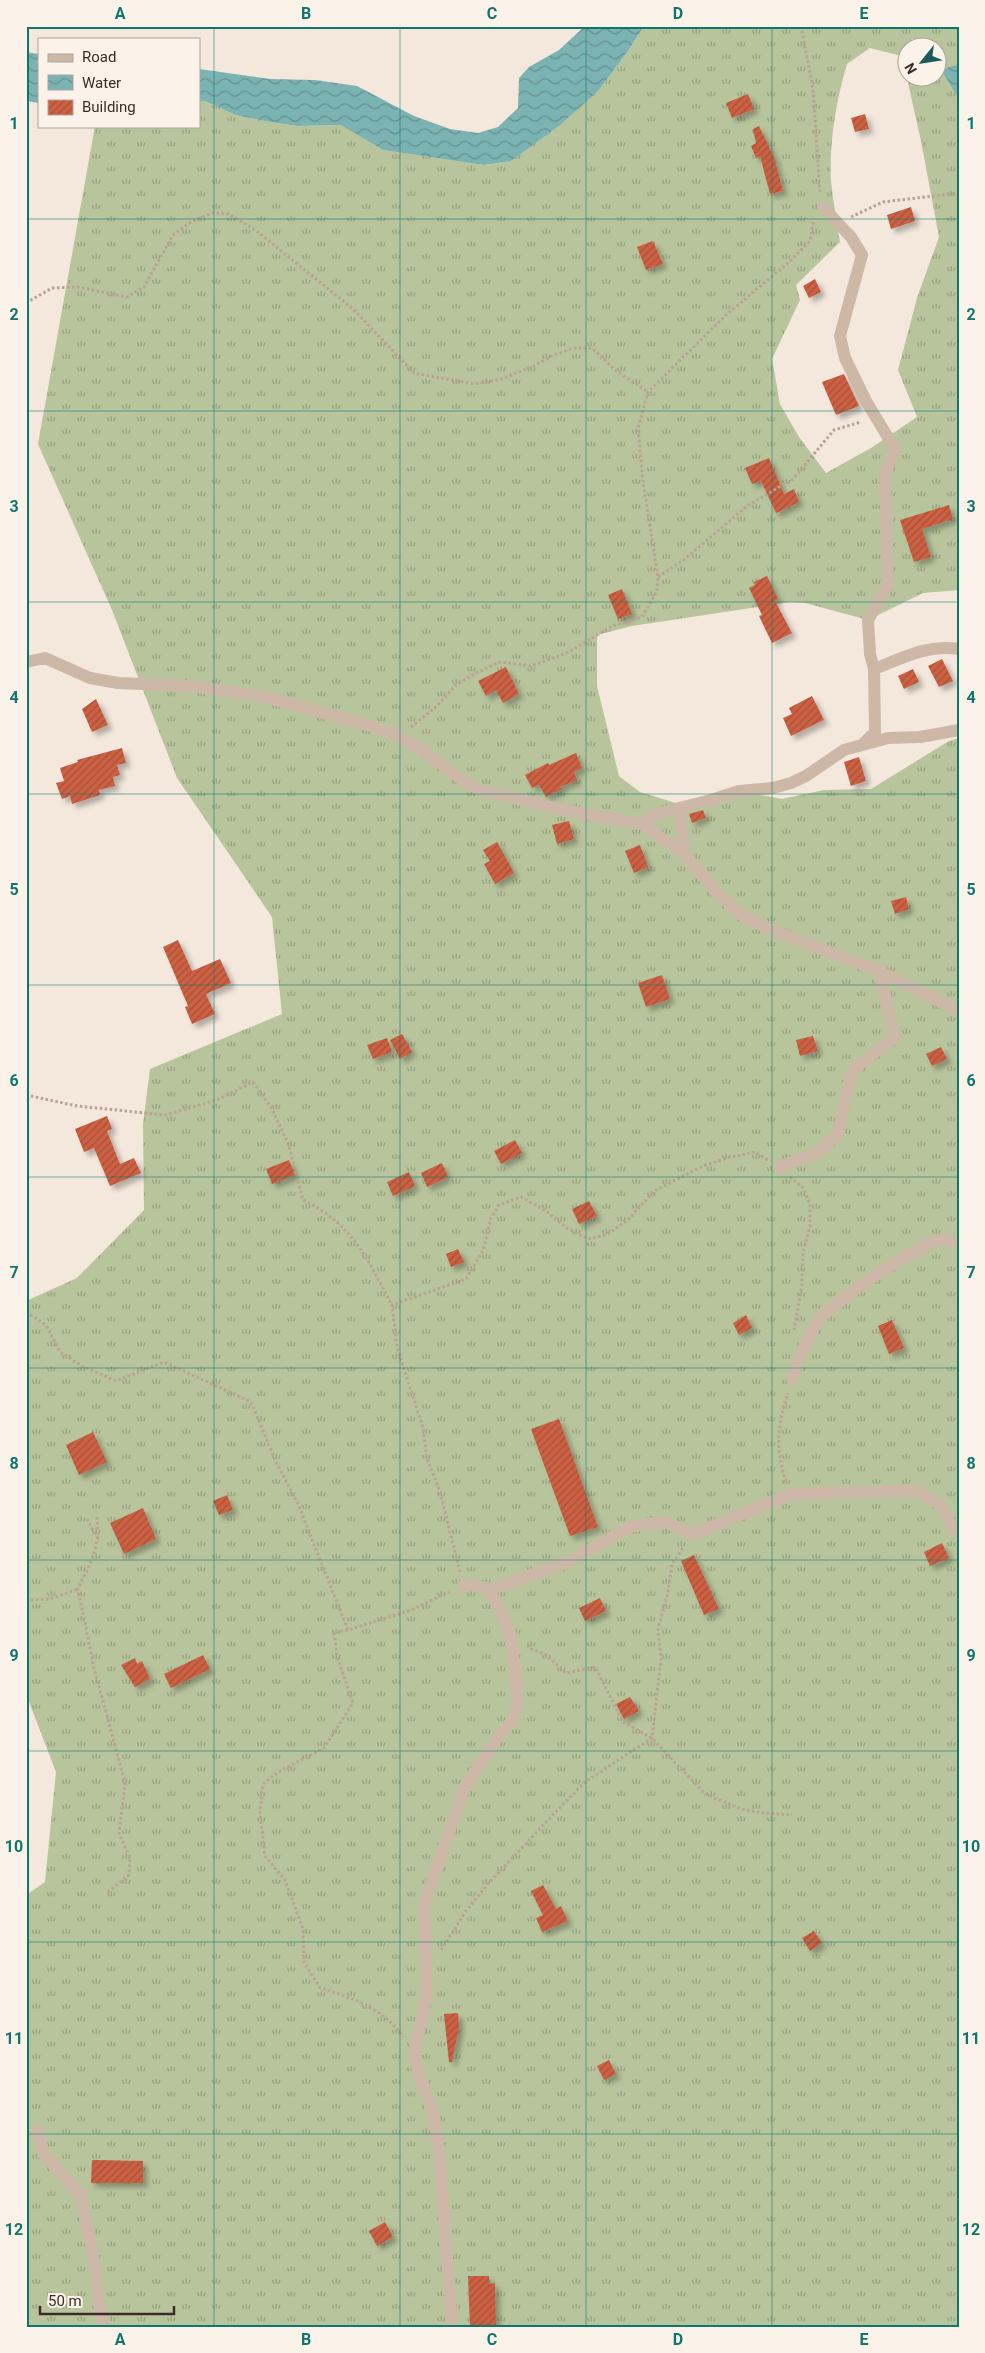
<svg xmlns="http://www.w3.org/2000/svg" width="985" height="2353" viewBox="0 0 985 2353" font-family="Roboto,sans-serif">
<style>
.grass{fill:url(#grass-tufts);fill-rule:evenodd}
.water{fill:url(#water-waves)}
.building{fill:url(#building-hatch);filter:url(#shadow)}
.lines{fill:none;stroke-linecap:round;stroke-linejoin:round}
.path{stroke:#b9a292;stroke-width:3;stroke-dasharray:2.5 2.5;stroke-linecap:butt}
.minor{stroke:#cdb8a8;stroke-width:12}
.grid{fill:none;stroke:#0f766e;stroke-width:1;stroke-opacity:0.55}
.neatline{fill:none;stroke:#0f766e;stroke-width:2}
.grid-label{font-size:16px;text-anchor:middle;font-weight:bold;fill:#0f766e}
</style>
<defs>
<pattern id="grass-tufts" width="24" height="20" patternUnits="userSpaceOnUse" patternTransform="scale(1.25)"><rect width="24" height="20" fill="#b8c49c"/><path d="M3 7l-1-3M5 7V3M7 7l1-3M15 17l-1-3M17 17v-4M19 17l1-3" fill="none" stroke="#97a07f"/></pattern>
<pattern id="water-waves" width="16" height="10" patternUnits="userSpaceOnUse" patternTransform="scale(1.25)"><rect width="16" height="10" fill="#7bb2b2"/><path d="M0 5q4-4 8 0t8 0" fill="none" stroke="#669191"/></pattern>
<pattern id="building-hatch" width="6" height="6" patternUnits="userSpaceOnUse" patternTransform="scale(1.25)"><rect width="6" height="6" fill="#cc6043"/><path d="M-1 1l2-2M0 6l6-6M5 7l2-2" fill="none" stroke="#a75038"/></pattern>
<filter id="shadow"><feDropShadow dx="4.5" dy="4.5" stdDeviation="2.5" flood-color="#0004"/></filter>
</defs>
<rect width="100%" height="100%" fill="#f4e8dd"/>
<path class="grass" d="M644,26H932L947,29L959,26V64L955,66L959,96V590L923,593L868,620L805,603L790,602L632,626L597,635V686L619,776L640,792L679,804L739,791L782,799L824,790L871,789L949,741L959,738V2327H26V1895L45,1882L56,1772L26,1694V1301L77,1278L144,1210L143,1124L150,1069L282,1014L272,917L177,778L112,610L38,444L95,126H199V101H205L235,115L270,122L297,126L342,125L383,150L485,165L511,161L599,90L628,51ZM870,48L902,56L921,141L939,237L917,298L898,370L917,417L871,448L826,473L799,437L780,404L772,359L800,300L796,285L840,242C837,222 833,201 831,181C829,142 836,101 847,64ZM908,48H938V78H908Z"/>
<path class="water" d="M585,26H644L628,51L599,90L560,125L511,161L484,165L383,150L341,125L297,126L270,122L235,115L205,101H199V69L270,79L315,80L357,86L414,116L450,129L478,133L498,127L518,108L519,78L529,67L559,50Z
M26,52L39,54V103L26,101Z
M959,64V96L958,97L941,70Z"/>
<path class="building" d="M748,94L754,109L732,118L726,103Z
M865,114L869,129L855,132L851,118Z
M759,126L774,157L783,191L770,194L760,156L756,158L751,146L756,143L753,129Z
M911,207L915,221L891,229L887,215Z
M653,241L663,264L646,270L637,247Z
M815,279L821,292L809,298L803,286Z
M844,374L859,406L836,415L822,382Z
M769,458L784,494L794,489L799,502L776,513L761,481L752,484L745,468Z
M949,505L953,519L922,529L931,557L914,562L900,520Z
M767,576L778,599L775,601L792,633L772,643L759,616L762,615L749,588L755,585L754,582Z
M622,589L632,614L618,619L608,595Z
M942,659L953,681L939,687L928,666Z
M506,667L519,694L503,703L496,690L486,696L478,681Z
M913,669L919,682L904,689L898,676Z
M812,696L824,720L791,736L783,718L792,714L789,708Z
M96,699L108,725L92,732L82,709Z
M122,748L126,763L117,765L120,775L113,777L115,786L99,790L100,795L72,804L70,796L62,799L56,783L64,781L60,768L78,762L77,760Z
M576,753L582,768L574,772L577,780L560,787L562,789L546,797L539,785L532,788L525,775L548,763L549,765Z
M859,757L866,781L851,786L844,762Z
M703,810L706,818L692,823L689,814Z
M569,821L574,839L557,844L552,825Z
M497,842L514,873L495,884L484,864L490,861L483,850Z
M640,845L648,867L634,873L625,851Z
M906,897L909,909L895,914L891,901Z
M178,940L192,971L220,959L231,983L206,994L215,1014L192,1024L185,1007L188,1006L163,947Z
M662,975L670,999L646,1007L638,983Z
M402,1034L412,1052L400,1059L390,1040Z
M813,1036L818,1051L800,1056L796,1040Z
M387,1038L392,1052L373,1059L367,1045Z
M941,1047L947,1059L932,1066L926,1054Z
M107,1116L112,1129L107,1131L120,1164L134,1158L141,1173L110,1186L94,1148L84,1152L75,1129Z
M515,1140L522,1153L501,1164L494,1151Z
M289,1160L295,1175L272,1184L266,1169Z
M442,1163L448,1177L427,1187L421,1173Z
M409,1172L415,1186L393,1196L387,1182Z
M589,1201L597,1216L579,1224L572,1209Z
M458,1249L464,1262L451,1267L446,1254Z
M746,1315L752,1328L739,1335L733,1323Z
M892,1320L904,1348L889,1354L878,1326Z
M559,1419L598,1527L570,1536L531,1429Z
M93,1432L107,1462L79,1475L66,1445Z
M227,1495L233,1510L219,1515L213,1501Z
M143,1508L156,1539L124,1554L110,1523Z
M942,1543L949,1558L930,1566L924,1552Z
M694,1555L719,1609L704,1615L681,1561Z
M600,1598L606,1611L585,1621L579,1608Z
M203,1655L210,1669L171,1688L164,1674Z
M135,1658L137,1664L142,1661L150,1679L135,1687L121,1665Z
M630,1697L639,1711L624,1719L616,1704Z
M543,1885L556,1909L561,1906L568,1921L542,1932L536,1918L543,1915L531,1891Z
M814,1931L822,1943L810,1951L802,1938Z
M458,2013L459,2028L452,2062H449L444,2014Z
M609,2060L616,2074L604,2080L597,2066Z
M92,2160L143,2161V2183H91Z
M385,2222L393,2237L377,2246L369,2231Z
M468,2276H489V2284L495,2283L496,2327H470Z"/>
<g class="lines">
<path class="path" d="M801,26L813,89L820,193
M851,217L883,202L959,193
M26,303L52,288L78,287L127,297L144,287L173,235L189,223L212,213L229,214L258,232L353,309L414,373L474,384L499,380L534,366L554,355L574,348H592L615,370L648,392
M658,577L685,559L747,506L793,479L834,430L861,422
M411,727L438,705L456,685L476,673L500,662L531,666L567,653L612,626L642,617L657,591L658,577L643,482L638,428L648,392L726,315L789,262L810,241L814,219
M26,1095L77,1106L165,1115L217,1100L253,1082L271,1107L288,1143L303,1200C353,1224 367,1259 392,1305
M790,1177L803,1188L810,1204V1226L803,1253L802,1284L794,1330
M26,1312L46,1325L60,1352L82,1366L116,1381L164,1362L251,1402L276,1462L298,1504L348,1630L411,1610L449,1592
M786,1482C775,1448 777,1426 788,1393
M97,1517L98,1537L93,1557L78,1589L94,1668L125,1783L119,1833L130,1858L129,1875L108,1892
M87,1519L97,1537
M460,1572L440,1492L427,1458L423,1428L397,1347L392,1305L466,1279L483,1251L491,1218L499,1205L521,1197L546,1211L568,1229L588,1239L606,1235L628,1220L654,1191L703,1166L727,1158L755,1152L768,1160
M26,1600L50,1599L78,1589
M348,1630L334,1632L337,1656L353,1703L324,1748L278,1772L263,1784L260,1812L265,1856L285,1880L303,1929L304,1962L320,1988C353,1998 383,2008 403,2037
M528,1645L529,1648L546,1655L566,1673L595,1667L623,1722L652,1738L705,1794L741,1809L763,1813L792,1815
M441,1950L466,1911L487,1885L565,1802L585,1782L652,1738L661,1659L658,1628L668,1593L672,1564L684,1546"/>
<path class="minor" d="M823,207L851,237L862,255L840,336L845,358L866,401L895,449L885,474L888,585L868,620L870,654L874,669L875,732L862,745
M26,662L45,658L90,678L118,683L190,686L261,696L372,726L399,736L426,753L466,783L482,790L559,809L642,824L685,855L718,894L744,917L780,933L879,971L959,1011
M874,669C903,658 927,644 959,649
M679,808L685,855
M642,824L655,814L711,800L739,791L773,788L791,783L806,776L844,750L888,738L920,737L959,730
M779,1167L817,1153L838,1134L851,1074L860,1064L895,1037L879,971
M792,1379C799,1359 806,1338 819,1320C831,1304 922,1241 940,1240C947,1239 953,1241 959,1244
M463,1586C477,1582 481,1591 495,1588L565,1563L632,1526L666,1522L692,1535L790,1494L917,1491L941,1505L951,1525L959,1533
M38,2131L44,2154L81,2196L94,2261L100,2312L106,2327
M452,2327L439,2149L432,2109L418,2072L414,2053L427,1991L424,1907L434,1875L465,1787L498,1737L513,1720L518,1700L511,1636L496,1601L486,1590"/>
</g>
<path class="grid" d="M214,26V2327M400,26V2327M586,26V2327M772,26V2327M26,219H959M26,411H959M26,602H959M26,794H959M26,985H959M26,1177H959M26,1368H959M26,1560H959M26,1751H959M26,1942H959M26,2134H959"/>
<rect width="985" height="2353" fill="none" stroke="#fbf3ea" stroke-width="55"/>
<rect x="38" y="38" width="162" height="90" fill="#fbf3ea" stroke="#ada49d"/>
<rect x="48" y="54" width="25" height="8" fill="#cdb8a8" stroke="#ada49d"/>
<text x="82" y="62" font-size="15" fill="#392d29">Road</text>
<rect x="48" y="75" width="25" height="15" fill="url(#water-waves)" stroke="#ada49d"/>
<text x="82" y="88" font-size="15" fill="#392d29">Water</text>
<rect x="48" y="100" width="25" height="15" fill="url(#building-hatch)" stroke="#ada49d"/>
<text x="82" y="112" font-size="15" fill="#392d29">Building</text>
<g transform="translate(922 62) rotate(240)"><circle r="24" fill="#fbf3ea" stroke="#ada49d"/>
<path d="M0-4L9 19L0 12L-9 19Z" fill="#1c5b5d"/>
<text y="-8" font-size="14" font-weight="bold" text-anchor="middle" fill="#392d29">N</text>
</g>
<path d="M40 2306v8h134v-8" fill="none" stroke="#392d29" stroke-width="2.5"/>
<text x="48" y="2306" font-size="15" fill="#392d29" stroke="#fbf3ea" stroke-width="4" paint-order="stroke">50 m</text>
<rect x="28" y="28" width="930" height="2298" class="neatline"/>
<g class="grid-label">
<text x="120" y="19">A</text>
<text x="306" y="19">B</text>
<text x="492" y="19">C</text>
<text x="678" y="19">D</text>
<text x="864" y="19">E</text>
<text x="14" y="129">1</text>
<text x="971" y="129">1</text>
<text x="14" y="320">2</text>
<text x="971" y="320">2</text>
<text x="14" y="512">3</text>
<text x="971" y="512">3</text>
<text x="14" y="703">4</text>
<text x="971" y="703">4</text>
<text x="14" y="895">5</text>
<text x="971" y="895">5</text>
<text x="14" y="1086">6</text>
<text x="971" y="1086">6</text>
<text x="14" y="1278">7</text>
<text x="971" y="1278">7</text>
<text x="14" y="1469">8</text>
<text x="971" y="1469">8</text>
<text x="14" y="1661">9</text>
<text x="971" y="1661">9</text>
<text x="14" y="1852">10</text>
<text x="971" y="1852">10</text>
<text x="14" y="2044">11</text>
<text x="971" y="2044">11</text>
<text x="14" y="2235">12</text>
<text x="971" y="2235">12</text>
<text x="120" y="2345">A</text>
<text x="306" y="2345">B</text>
<text x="492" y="2345">C</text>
<text x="678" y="2345">D</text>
<text x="864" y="2345">E</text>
</g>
</svg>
